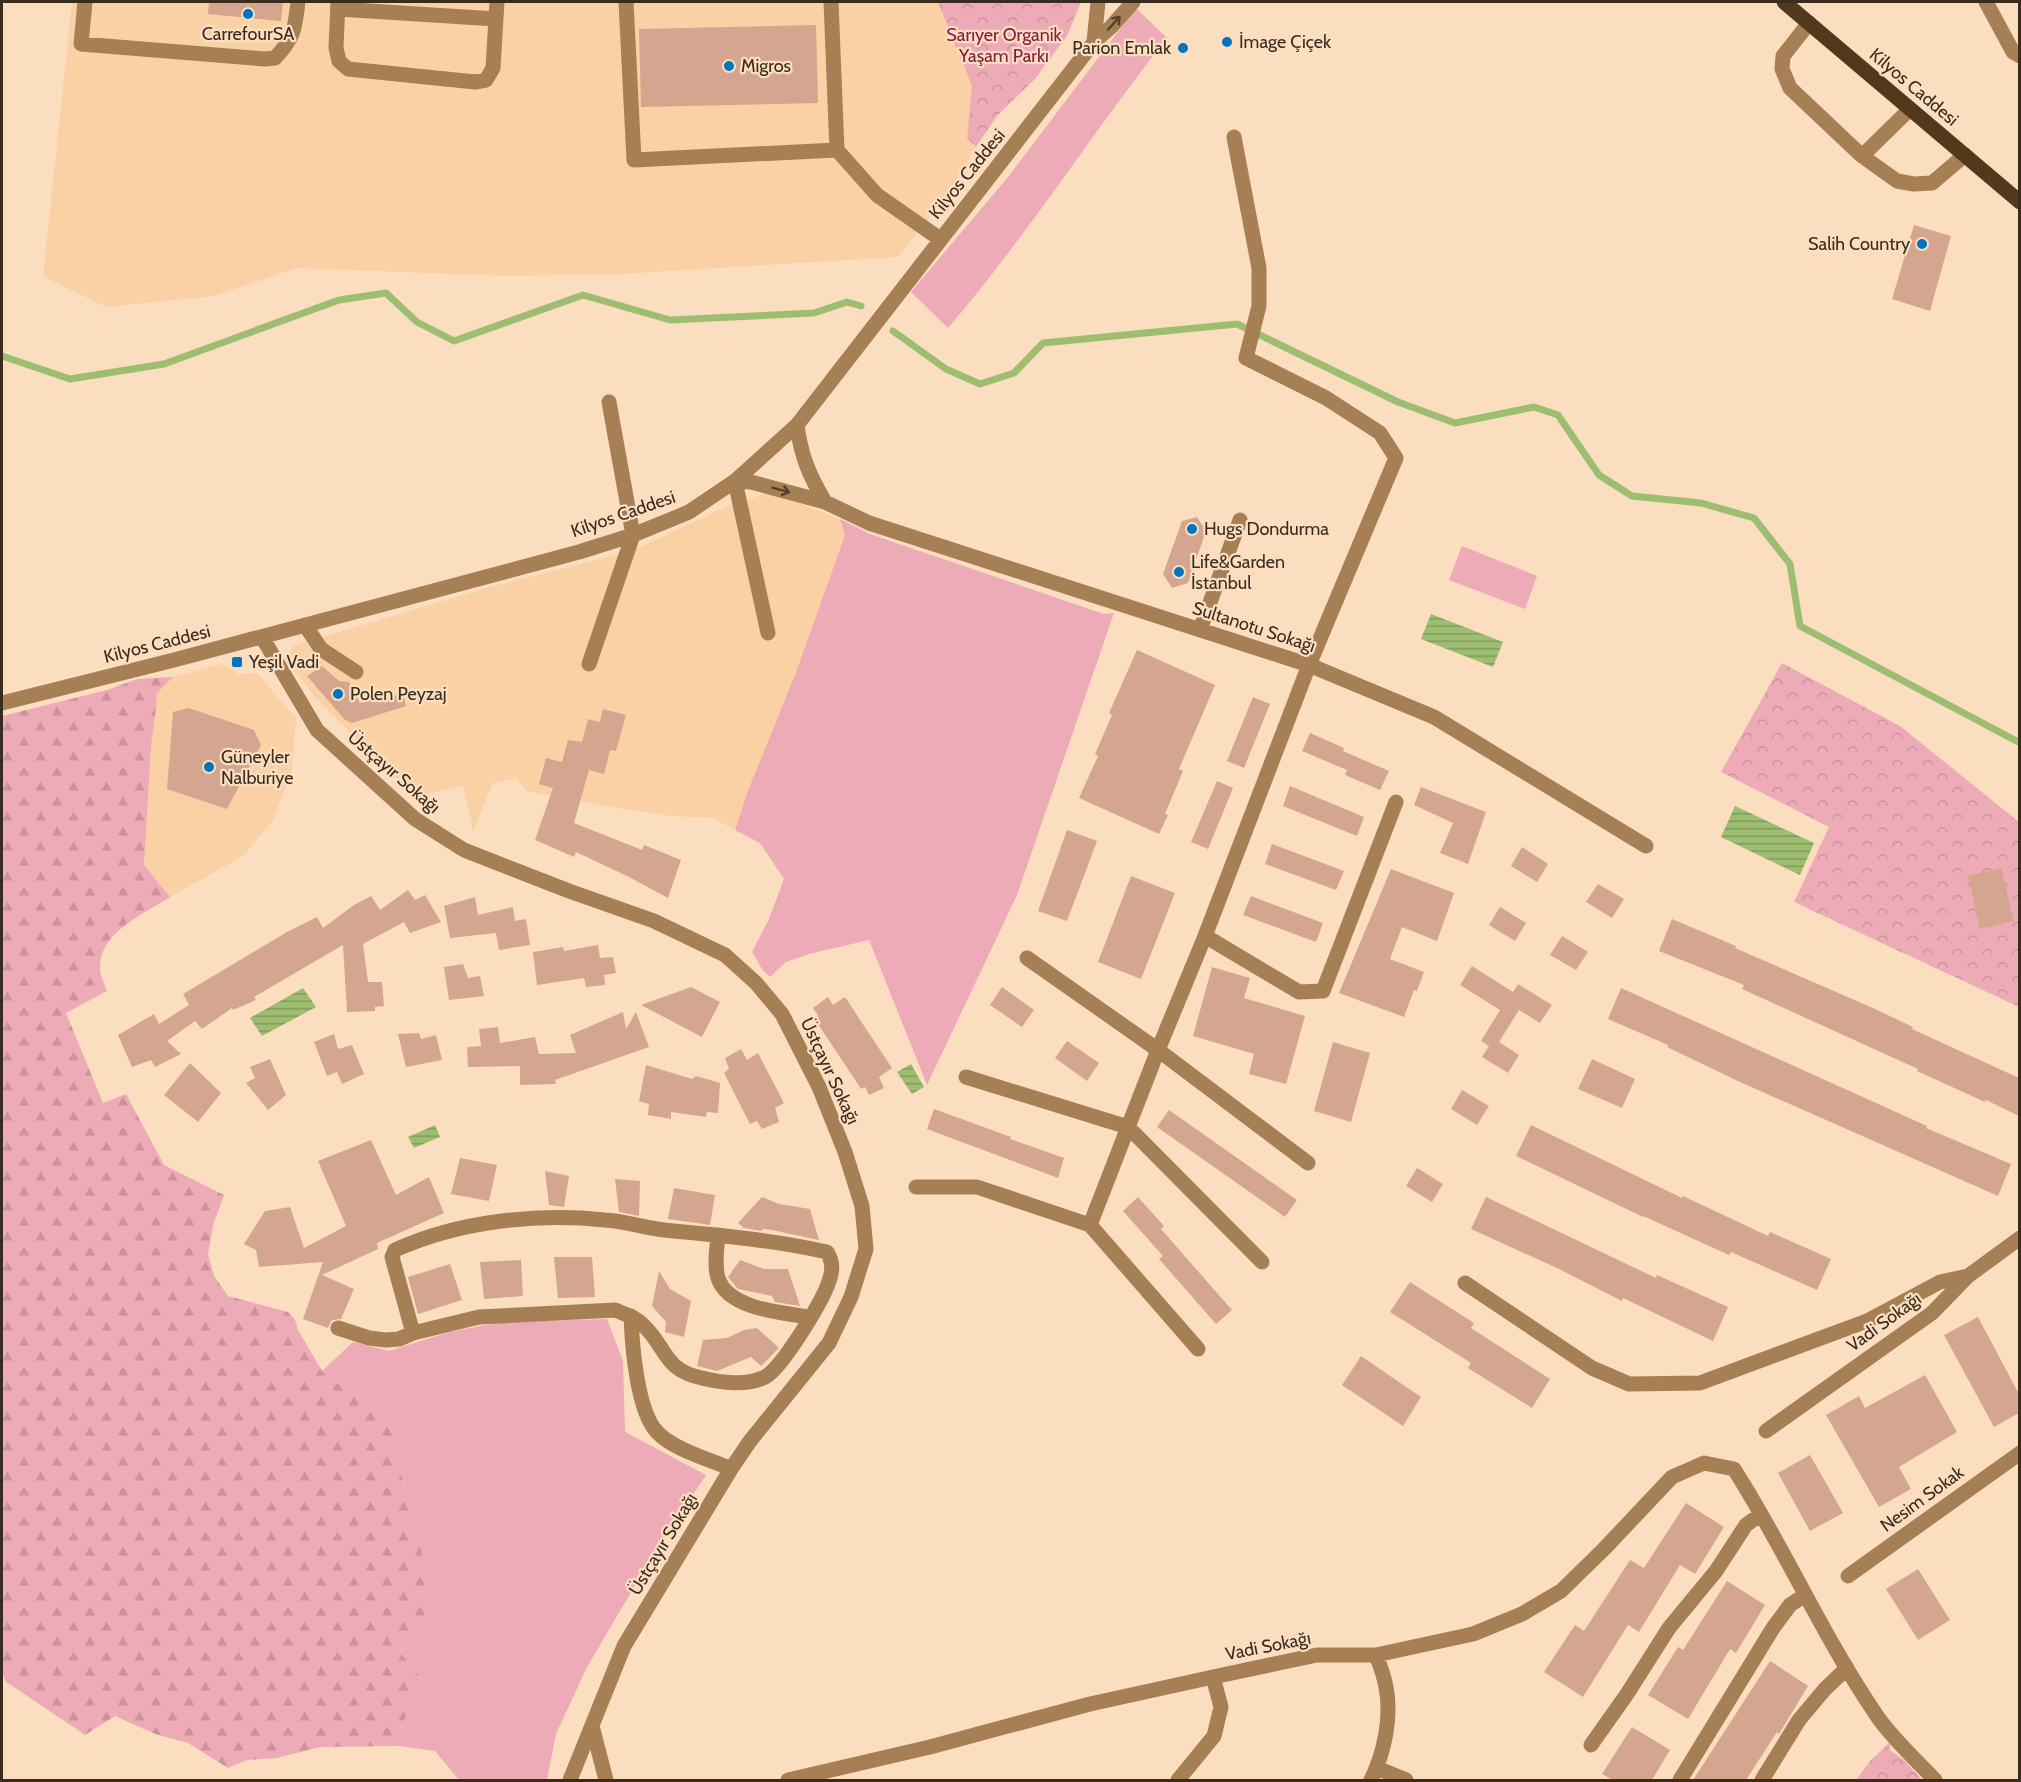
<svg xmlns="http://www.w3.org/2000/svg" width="2021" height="1782" viewBox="0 0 2021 1782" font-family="Cabin,sans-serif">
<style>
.built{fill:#fad0a5}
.grass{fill:#edabb7}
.forest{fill:url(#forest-firs)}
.park{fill:url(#park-crowns)}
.water{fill:url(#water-rules)}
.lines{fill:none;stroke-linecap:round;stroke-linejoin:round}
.stream{stroke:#9dbe70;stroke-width:7}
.building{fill:#d4a68f}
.minor{stroke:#a77f54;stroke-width:15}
.major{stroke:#53391b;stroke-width:15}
.oneway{stroke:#55412b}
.poi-dot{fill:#0174be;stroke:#fbdec0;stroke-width:2}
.labels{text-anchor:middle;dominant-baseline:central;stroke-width:4.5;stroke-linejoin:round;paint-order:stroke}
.poi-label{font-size:18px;fill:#3a2c1d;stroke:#fbdec0;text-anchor:start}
.park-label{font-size:18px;fill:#861c3e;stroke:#fbdec0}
.street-label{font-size:18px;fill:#3a2c1d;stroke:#fbdec0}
</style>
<defs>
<pattern id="forest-firs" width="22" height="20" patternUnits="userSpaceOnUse" patternTransform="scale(1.5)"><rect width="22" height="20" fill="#edabb7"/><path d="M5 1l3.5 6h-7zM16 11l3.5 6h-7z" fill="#cc939d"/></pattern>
<pattern id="park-crowns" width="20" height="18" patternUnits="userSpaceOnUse" patternTransform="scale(1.5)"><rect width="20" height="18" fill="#edabb7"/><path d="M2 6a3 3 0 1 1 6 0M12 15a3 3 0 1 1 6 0" fill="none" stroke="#cc939d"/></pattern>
<pattern id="water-rules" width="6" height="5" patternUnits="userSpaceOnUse" patternTransform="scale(1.5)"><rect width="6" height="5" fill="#9dbe70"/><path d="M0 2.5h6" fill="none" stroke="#819b5b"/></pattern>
</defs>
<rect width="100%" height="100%" fill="#fbdec0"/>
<path class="built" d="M72,2H938L972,86L967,138L976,147L951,191L898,257L621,274L507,276L297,268L214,296L106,307L43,276Z
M769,492L840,519L845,535L795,675L747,793L735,830L713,818L672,816L604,806L526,791L517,778L493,783L473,831L463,786L414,797L315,697L288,662L293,646L486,588L631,551L724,508Z
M221,664L239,674L257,673L296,718L292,769L274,819L243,856L170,897L144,865L151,746L155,718L157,693L173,677Z"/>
<path class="grass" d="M1136,8L1167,38C1092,133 1027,236 948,328L911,292L1008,177Z
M840,519L870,534L1104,614L1114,613L1017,895L927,1085L869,940L809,954L786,962L770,977L763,971L752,952L769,919L784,879L760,843L735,830L747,793L795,675L845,535Z
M1462,546L1537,576L1525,609L1449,580Z
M607,1319L623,1361L625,1432L706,1475L656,1550L587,1667L556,1734L547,1780H459L435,1751L399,1746L406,1715L422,1680L400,1652L424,1617L405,1492L395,1441L381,1405L346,1390L322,1371L353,1342L389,1351L449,1332L502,1322Z"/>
<path class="forest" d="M173,677L157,693L155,718L151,746L144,865L170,897C146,913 103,930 100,964C99,973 104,983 107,991L66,1013L103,1103L126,1094L164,1165L224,1195L213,1225L208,1254L214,1276L228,1296L288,1312L295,1320L298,1330L322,1371L346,1390L381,1405L395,1441L405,1492L426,1568L424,1617L400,1652L422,1680L406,1715L399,1746L320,1747L277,1758L247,1760L228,1768L188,1743L155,1734L115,1716L85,1735L5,1681L2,1671V716L107,690L137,679Z"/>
<path class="park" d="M938,2H1081L1067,36L1034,80L997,116L976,147L967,138L972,86Z
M1782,663L1900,726L2019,822V1007L1794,902L1829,827L1721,772Z
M1890,1742V1750L1904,1760L1922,1780H1856L1870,1761Z"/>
<path class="water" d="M1431,614L1503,642L1493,667L1421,639Z
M1735,806L1814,843L1800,875L1721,837Z
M303,988L316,1007L262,1036L250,1018Z
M911,1064L924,1087L912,1094L897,1072Z
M435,1125L440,1137L414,1148L408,1137Z"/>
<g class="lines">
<path class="stream" d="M893,331L946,369L980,384L1014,373L1043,343L1237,324L1398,402L1455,423L1534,407L1558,415L1599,475L1632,496L1701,503L1754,518L1790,564L1800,626L2020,743
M2,356L70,379L164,364L339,300L386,293L417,322L454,341L583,295L670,320L814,313L847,302L861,306"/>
</g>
<path class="building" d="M209,2H283L281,21L208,14Z
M816,25L818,103L641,107L639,29Z
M1914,225L1951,236L1930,311L1892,299Z
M1197,517L1206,531L1188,583L1172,588L1163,574L1182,521Z
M1137,650L1215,685L1179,769L1183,771L1165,814L1168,815L1159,834L1079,798L1098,756L1095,754L1112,715L1109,713Z
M322,666L339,681L349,682L360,703L403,694L406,706L352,723L345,720L307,676Z
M1253,697L1270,704L1244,768L1227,761Z
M189,708L254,730L261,745L227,809L167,789L173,712Z
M603,709L626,715L616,751L610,750L604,774L589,770L574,823L642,850L644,845L681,860L668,898L627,876L576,852L574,857L535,840L553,788L539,784L546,758L562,762L568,740L582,742L588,719L600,722Z
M1310,733L1344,748L1343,751L1389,771L1380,790L1345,775L1347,770L1302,751Z
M1217,781L1233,788L1208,849L1191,842Z
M1290,786L1364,817L1357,836L1283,806Z
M1421,787L1486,812L1468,864L1440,853L1453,823L1414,805Z
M1067,830L1097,841L1067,921L1038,911Z
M1272,844L1344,871L1336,890L1265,864Z
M1522,847L1548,864L1537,882L1511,866Z
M2001,868L2014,921L1980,929L1968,876Z
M1391,869L1454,893L1437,941L1402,927L1390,959L1424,972L1417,991L1414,990L1404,1017L1339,993Z
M1131,876L1175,893L1141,979L1098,962Z
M1598,884L1624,899L1612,918L1586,902Z
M408,890L415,900L425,895L441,922L410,933L404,922L363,944L368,982H382L384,1006L375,1007V1011L347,1012L343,945L254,997L256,1000L233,1010L232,1008L202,1029L195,1021L167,1041L181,1054L155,1067L151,1060L132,1067L118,1035L154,1014L159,1024L189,1005L183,994L287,932L317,917L323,928L354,905L371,896L380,910Z
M1251,896L1323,923L1316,942L1243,915Z
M475,897L478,915L513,907L515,921L526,919L530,945L499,950L496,933L450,938L444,906Z
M1500,907L1526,923L1515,941L1489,925Z
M1672,919L1736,946L1735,948L1873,1008L1913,1027L1912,1029L2019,1078V1116L1986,1100L1985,1102L1917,1071L1918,1069L1742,989L1744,985L1659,951Z
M1562,936L1588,952L1576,970L1550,955Z
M598,945L600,958L613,957L616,973L604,975L605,985L586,987L584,978L537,985L533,952L563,947L564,951Z
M463,964L468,978L480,976L484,996L449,1000L444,967Z
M1472,966L1513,992L1518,984L1552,1005L1540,1023L1519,1010L1499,1042L1519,1055L1508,1073L1482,1057L1489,1046L1481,1041L1500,1010L1460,985Z
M1212,967L1250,978L1244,998L1305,1016L1286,1084L1249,1074L1254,1054L1193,1036Z
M691,987L720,1002L702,1037L641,1005Z
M1002,987L1034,1010L1022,1027L990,1005Z
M1621,988L1927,1126L1926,1128L2011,1164L1998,1196L1740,1082L1667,1047L1668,1045L1608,1019Z
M828,997L833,1005L845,997L892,1068L879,1077L884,1088L869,1095L865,1087L861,1089L814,1018L818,1015L813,1008Z
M623,1012L626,1029L636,1012L649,1047L555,1080L556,1084L520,1085V1066L468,1067L467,1047L481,1046L479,1029L498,1027L500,1043L535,1037L539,1054L576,1053L570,1035Z
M419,1033L421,1039L436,1035L442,1060L406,1067L398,1034Z
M334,1034L338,1049L352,1045L364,1074L342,1084L337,1072L327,1076L314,1042Z
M1067,1041L1099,1063L1087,1081L1055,1058Z
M1333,1042L1370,1053L1351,1122L1314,1111Z
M741,1049L747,1060L758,1053L784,1103L775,1108L779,1122L762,1129L757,1121L750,1124L724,1073L729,1069L725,1058Z
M270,1059L286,1095L268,1110L246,1083L255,1078L250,1067Z
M1592,1059L1635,1079L1622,1108L1578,1089Z
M190,1063L221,1093L198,1122L164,1095Z
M646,1065L692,1079L696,1076L720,1083L718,1113L707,1112L706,1117L671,1112V1119L648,1115L649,1104L639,1101Z
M1462,1090L1489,1106L1477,1125L1451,1109Z
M934,1109L1011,1137L1010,1139L1064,1158L1058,1178L927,1129Z
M1169,1110L1297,1200L1285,1217L1157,1127Z
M1531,1125L1682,1198L1683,1196L1768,1236L1770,1232L1831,1259L1817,1290L1731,1252L1729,1255L1643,1216V1217L1516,1156Z
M371,1140L396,1195L429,1177L444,1213L377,1243L378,1249L322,1275L354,1289L341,1319L332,1320L328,1328L303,1319L323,1262L259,1267L256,1250L244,1244L265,1211L290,1207L304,1248L346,1226L318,1161Z
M460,1158L497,1165L489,1201L451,1194Z
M1417,1168L1443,1184L1432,1202L1406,1186Z
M545,1171L569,1176L564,1207L549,1205Z
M615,1179L640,1181L639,1216L619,1212Z
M674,1188L715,1195L710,1225L668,1219Z
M762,1197L779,1204L810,1209L819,1240L772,1230L763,1229L761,1231L744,1228L738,1223Z
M1138,1197L1164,1226L1161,1229L1232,1310L1216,1324L1159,1259L1163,1256L1123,1211Z
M1486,1197L1656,1278L1657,1275L1728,1307L1713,1341L1623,1298L1622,1301L1557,1268L1471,1229Z
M554,1257H592L595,1297L558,1298Z
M521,1260L523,1296L484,1299L480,1262Z
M740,1260L764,1269H788L800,1306L775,1302L772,1296L738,1289L728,1277Z
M450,1264L462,1300L418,1314L408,1277Z
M659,1271L670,1289L691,1301L684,1337L665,1332L666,1322L652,1306Z
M1410,1282L1474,1323L1471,1328L1550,1379L1532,1408L1468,1368L1471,1363L1390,1312Z
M1978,1317L2019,1394V1413L1994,1427L1944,1335Z
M757,1328L779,1348L761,1366L751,1357L717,1371L697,1366L703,1340L727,1338L744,1330Z
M1361,1356L1421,1397L1403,1426L1342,1385Z
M1925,1375L1957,1432L1899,1467L1911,1489L1879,1507L1826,1415L1859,1396L1865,1408Z
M1810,1455L1843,1513L1810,1531L1778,1473Z
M1686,1503L1724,1527L1695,1574L1680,1565L1639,1632L1628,1625L1583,1697L1544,1672L1575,1625L1584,1631L1630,1560L1644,1568Z
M1918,1569L1950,1620L1918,1640L1886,1589Z
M1727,1581L1765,1605L1736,1653L1730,1649L1688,1719L1648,1695L1678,1647L1683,1650Z
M1770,1661L1808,1686L1779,1734L1777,1732L1746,1780H1693Z
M1632,1727L1670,1750L1652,1780H1613L1602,1774Z"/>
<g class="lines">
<path class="minor" d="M85,2L81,44L265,59L275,58C294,38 295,29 298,2
M338,2L336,48L339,61L348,69L475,82L486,80L493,68L497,2
M626,2L634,160L837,150
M831,2L837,150L877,195L940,239
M1986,2L2013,52L2020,56
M338,9L496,19
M1809,23L1783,56L1782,69L1790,88L1862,156L1897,181L1914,184L1932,183L1965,155
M1094,42L1098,2
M1862,156L1910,109
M797,425C801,456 809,475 825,502
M305,625L321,649L356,672
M1200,630L1240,520
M768,633L735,481L751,482L825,502L869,523L1309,665L1434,717L1646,846
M262,637L317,730L415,819L464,850L569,891L654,921L725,955L756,983L782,1014L819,1087L845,1152L862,1206L866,1249L851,1297L829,1343L750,1441L731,1469L624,1646L570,1780
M589,664L633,535L609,402
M2,703L174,660L579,552L633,535L689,512L735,481L797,425L1094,42L1111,27L1133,2
M1205,936L1299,992L1323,991L1396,802
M1027,958L1158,1050L1308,1163
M966,1077L1128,1127L1262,1262
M916,1187H977L1090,1225L1198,1349
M1090,1225L1158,1050L1205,936L1309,665L1396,458L1380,433L1326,398L1246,358L1259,306V268L1234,137
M718,1235C717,1248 714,1265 718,1278C728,1309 782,1313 810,1317
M1465,1283L1592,1368L1629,1384L1700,1383L1867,1321L1940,1282L1968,1276
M631,1316C632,1345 637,1411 657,1432C674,1450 709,1459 731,1469
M338,1328L369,1338L386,1340L399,1339L413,1333L479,1317L615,1310C625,1314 635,1317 643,1325C667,1347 663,1370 702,1378C721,1383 747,1386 765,1377C782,1368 825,1298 830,1278C833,1269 832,1260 827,1252C773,1240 718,1235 664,1230C644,1228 625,1221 605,1220C536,1213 459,1221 395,1250L392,1257L413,1333
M1766,1431L1932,1313L1968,1276L2020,1238
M1848,1576L2020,1453
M592,1726L606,1780
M1591,1745L1627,1694L1669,1628L1716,1571L1746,1525L1761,1514
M1377,1768L1406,1780
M788,1780L930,1747L1090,1704L1213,1677L1317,1655H1376L1473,1634L1522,1614L1561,1591L1604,1549L1672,1477L1704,1463L1734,1469C1785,1549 1823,1637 1877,1716C1892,1738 1916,1760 1935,1780
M1178,1780L1214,1736L1221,1707L1213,1677
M1371,1780C1384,1753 1392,1718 1386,1687C1384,1676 1380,1665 1376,1655
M1680,1780L1773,1628L1790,1605L1805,1595
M1762,1780L1799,1720L1825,1689L1847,1668"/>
<path class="major" d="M1784,2L2020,202"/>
</g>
<defs><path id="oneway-shaft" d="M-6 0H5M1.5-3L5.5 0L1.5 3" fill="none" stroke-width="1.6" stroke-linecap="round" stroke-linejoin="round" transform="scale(1.5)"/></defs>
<g class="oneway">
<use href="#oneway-shaft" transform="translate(1114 23) rotate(-48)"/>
<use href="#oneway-shaft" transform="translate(781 490) rotate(15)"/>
</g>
<g class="poi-dot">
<circle cx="248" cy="14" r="6"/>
<circle cx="1227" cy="42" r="6"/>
<circle cx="1183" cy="48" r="6"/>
<circle cx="729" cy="66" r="6"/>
<circle cx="1922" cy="244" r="6"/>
<circle cx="1192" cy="529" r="6"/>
<circle cx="1179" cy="572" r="6"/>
<rect x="231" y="656" width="12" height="12" rx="3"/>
<circle cx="338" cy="694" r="6"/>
<circle cx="209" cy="767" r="6"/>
</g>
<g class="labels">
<g class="poi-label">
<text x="248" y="34" text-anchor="middle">CarrefourSA</text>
<text x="1239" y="42">İmage Çiçek</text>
<text x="1171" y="48" text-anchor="end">Parion Emlak</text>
<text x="741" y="66">Migros</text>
<text x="1910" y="244" text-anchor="end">Salih Country</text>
<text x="1204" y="529">Hugs Dondurma</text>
<text x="1191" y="562">Life&amp;Garden<tspan x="1191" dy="21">İstanbul</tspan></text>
<text x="249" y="662">Yeşil Vadi</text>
<text x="350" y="694">Polen Peyzaj</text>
<text x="221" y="757">Güneyler<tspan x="221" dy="21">Nalburiye</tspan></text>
</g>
<g class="park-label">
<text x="1004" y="35">Sarıyer Organik<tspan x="1004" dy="21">Yaşam Parkı</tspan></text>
</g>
<g class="street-label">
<text transform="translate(1914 87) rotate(40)">Kilyos Caddesi</text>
<text transform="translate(967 174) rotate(-51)">Kilyos Caddesi</text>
<text transform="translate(623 514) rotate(-19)">Kilyos Caddesi</text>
<text transform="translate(1254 627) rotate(18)">Sultanotu Sokağı</text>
<text transform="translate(157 644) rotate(-14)">Kilyos Caddesi</text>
<text transform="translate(394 772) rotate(41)">Üstçayır Sokağı</text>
<text transform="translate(830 1071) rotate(65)">Üstçayır Sokağı</text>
<text transform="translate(1884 1322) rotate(-36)">Vadi Sokağı</text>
<text transform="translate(1922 1499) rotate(-36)">Nesim Sokak</text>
<text transform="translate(663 1544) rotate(-59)">Üstçayır Sokağı</text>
<text transform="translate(1268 1646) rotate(-11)">Vadi Sokağı</text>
</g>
</g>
<rect width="2021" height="1782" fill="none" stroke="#3a2c1d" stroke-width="6"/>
</svg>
